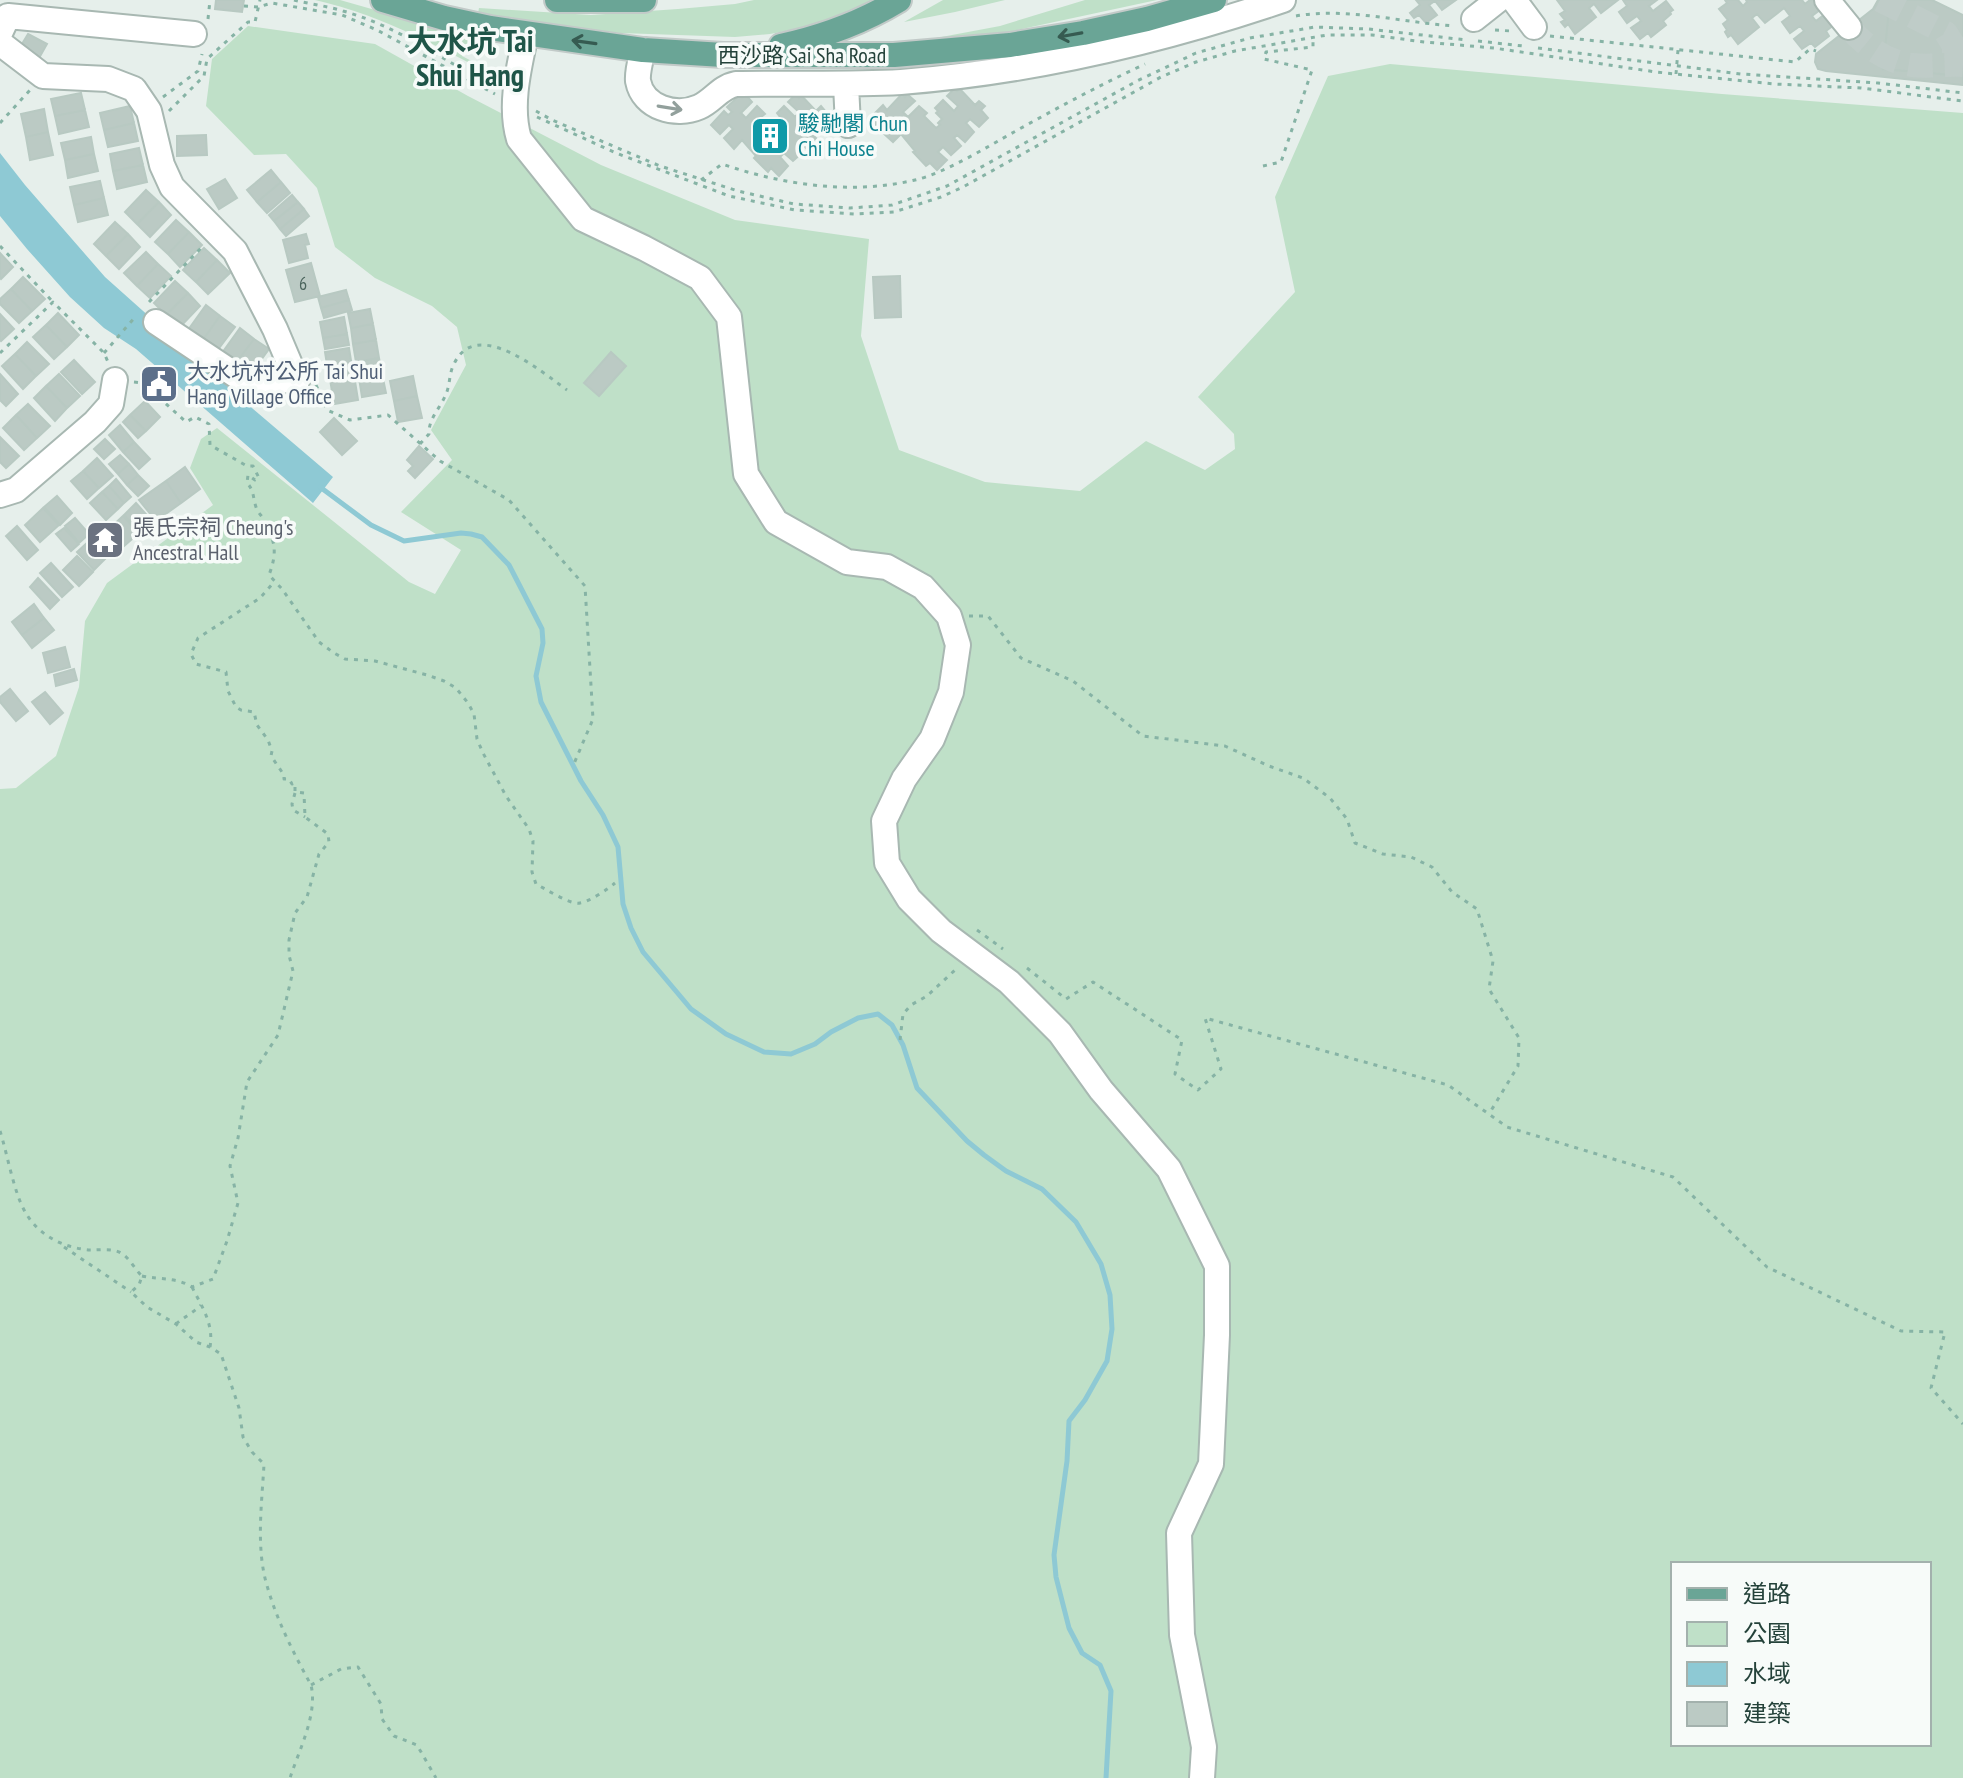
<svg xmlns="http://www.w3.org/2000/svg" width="1963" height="1778" viewBox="0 0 1963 1778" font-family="'PT Sans Narrow','Noto Sans TC',sans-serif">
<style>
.green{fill:#bfe0c8;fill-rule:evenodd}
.water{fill:#8ec9d4}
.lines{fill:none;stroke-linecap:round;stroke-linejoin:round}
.stream{stroke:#8ec9d4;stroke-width:5}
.building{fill:#bbcac4;stroke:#b8c9c2;stroke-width:2}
.minor-tunnel{stroke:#bfccc8;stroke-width:24;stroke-dasharray:24 12;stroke-linecap:butt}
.minor-casing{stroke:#a8b8b2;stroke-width:28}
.major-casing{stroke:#c2cac8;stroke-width:28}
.path{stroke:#86b3a5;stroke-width:3;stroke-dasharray:4 6;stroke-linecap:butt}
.minor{stroke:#fff;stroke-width:24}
.major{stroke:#6aa596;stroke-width:24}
.oneway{stroke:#365b51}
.oneway2{stroke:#92a09c}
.labels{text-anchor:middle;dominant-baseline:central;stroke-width:7;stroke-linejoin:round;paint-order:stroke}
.number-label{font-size:18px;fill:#4a645c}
.street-label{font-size:22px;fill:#24423a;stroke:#f7fbf9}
.culture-label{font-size:22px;fill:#0d838f;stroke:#f7fbf9;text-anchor:start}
.service-label{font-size:22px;fill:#4e5e75;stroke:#f7fbf9;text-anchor:start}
.worship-label{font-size:22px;fill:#5b616d;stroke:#f7fbf9;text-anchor:start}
.district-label{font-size:30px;font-weight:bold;fill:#1f5548;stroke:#f7fbf9}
</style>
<rect width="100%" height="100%" fill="#e6efeb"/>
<path class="green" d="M315,0H340L470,37L462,56L514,83L513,86C448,52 386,16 315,0Z
M754,0H882L851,14L811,26L770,34L735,37L592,32L478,13L479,8L591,15L678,9L735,4Z
M943,0H1005L955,12L904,22Z
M1085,0H1157L999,34L904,44L1000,26Z
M248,26L375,44L468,96L601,165L735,220L869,239L861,336L899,450L985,482L1080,491L1146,441L1205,470L1235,449L1234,434L1198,397L1295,292L1275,197L1328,76L1390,64L1722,94L1963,113V1778H0V789L16,788L56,756L79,687L85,621L107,583L213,505L190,468L201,439L217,428L409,582L435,594L461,550L401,512L452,460L431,430L466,365L457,327L432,306L375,278L335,247L317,188L286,154L254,155L206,106L212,59ZM1673,1564H1929V1744H1673Z"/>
<path class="water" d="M0,153L25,185L105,277L245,402L333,477L313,503L136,349L104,328L70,297L27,249L0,216Z"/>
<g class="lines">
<path class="stream" d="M320,487L371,525L404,541L461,533L471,534L482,537L509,565L542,629L543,643L536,676L541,702L581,781L603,815L618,847L623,904L631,928L643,952L691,1009L726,1034L764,1052L791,1054L815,1044L831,1032L858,1018L878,1014L892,1025L903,1045L917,1088L967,1141L984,1155L1006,1171L1042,1189L1076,1222L1101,1264L1110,1295L1112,1329L1107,1361L1085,1400L1069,1421L1067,1461L1054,1555L1056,1577L1069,1628L1082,1653L1100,1665L1111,1691L1106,1778"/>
</g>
<path class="building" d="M216,0H244L242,12L215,9Z
M1416,0H1456L1442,10L1435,1L1429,5L1437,15L1426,23L1419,15L1414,18L1410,13L1420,5Z
M1557,0H1618L1601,13L1594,4L1589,8L1596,17L1575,34L1568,24L1565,27L1561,22L1565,20L1560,14L1565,11Z
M1623,0H1657L1649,6L1653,11L1666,1L1673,10L1670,12L1671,14L1663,21L1666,25L1651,37L1648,33L1640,39L1631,28L1641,21L1637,16L1627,23L1619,12L1627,6Z
M1725,0H1738L1743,6L1747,2L1746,0H1802L1805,4L1810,0H1815L1825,6L1812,16L1816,21L1829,11L1834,25L1826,31L1829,36L1815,47L1811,43L1802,49L1794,39L1804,31L1800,26L1790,33L1782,22L1790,16L1784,8L1765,23L1757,14L1752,18L1759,27L1738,44L1731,35L1728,37L1725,32L1727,30L1723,24L1728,20L1719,9L1727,3Z
M1878,0H1932L1963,15V85L1826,71L1818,69L1815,62L1816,54L1873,9Z
M1886,0H1932L1963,15V76L1883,69L1888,19Z
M28,34L47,44L38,60L19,49Z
M954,89L957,91L960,89L975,105L979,101L985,106L981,110L988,118L979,127L970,119L966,123L974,132L965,142L957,135L954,138L961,146L951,155L943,147L938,152L947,160L937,170L930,163L926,166L913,152L915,151L901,134L893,142L883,133L892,124L887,120L879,129L869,119L883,105L887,110L902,94L905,97L907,94L915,101L903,112L908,117L919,106L927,113L924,116L936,128L940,125L938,123L942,119L936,113L938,111L935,108L943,100L954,111L958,106L947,96Z
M81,93L85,110L55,116L51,99Z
M745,94L752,102L741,113L746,118L757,106L765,114L761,117L764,119L755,127L759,132L768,123L778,134L781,131L779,129L783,124L778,119L780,117L777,113L784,106L795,117L799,112L788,102L796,94L799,98L801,95L816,111L821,106L826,112L822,116L830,124L820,133L812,125L807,130L816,138L806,148L803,145L799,149L803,152L793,161L784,153L780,157L788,166L779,176L771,168L768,172L754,158L756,156L742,140L734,149L724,138L733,129L729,125L720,134L711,125L724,111L728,115L732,112L727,107L740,95L742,97Z
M130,106L134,123L104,130L100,113Z
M44,109L48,132L26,137L21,114Z
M85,110L89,127L59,134L55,116Z
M134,123L138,141L108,147L104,130Z
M48,132L53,155L30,160L26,137Z
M206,135L207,155L177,156V136Z
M91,137L94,154L65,160L61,143Z
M139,148L143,165L113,171L110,154Z
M94,154L98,171L68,178L65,160Z
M143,165L147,182L117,189L113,171Z
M271,170L281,182L257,202L247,190Z
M225,179L237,198L219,209L207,189Z
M100,181L104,198L74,205L70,187Z
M281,182L290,193L267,213L257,202Z
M146,190L159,202L137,224L125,212Z
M292,195L298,202L274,221L269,215Z
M104,198L108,215L78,222L74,205Z
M159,202L171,215L150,237L137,224Z
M298,202L304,209L280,229L274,221Z
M304,209L309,216L286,236L280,229Z
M176,220L189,232L168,254L155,242Z
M115,222L128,234L106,256L94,244Z
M189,232L202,245L180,267L168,254Z
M128,234L140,247L119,269L106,256Z
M306,234L309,244L305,245L308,258L289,263L283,240Z
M204,248L217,260L196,282L183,270Z
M146,252L158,264L137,286L124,273Z
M0,253L13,267L1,279L0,278Z
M217,260L230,273L208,294L196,282Z
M311,263L320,296L295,302L286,270Z
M158,264L171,276L150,298L137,286Z
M900,276L901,317L875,318L873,277Z
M23,277L45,299L32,311L11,289Z
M175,281L188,293L166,315L154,303Z
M11,289L32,311L19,323L0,304V299Z
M346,290L349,300L321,308L318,297Z
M188,293L200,306L179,328L166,315Z
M349,300L352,310L324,318L321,308Z
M206,305L220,316L202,341L188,330Z
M370,309L373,324L351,328L348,313Z
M58,313L79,335L67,347L46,325Z
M0,314L14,329L1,341L0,340Z
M220,316L235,327L217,351L202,341Z
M344,317L347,334L323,338L320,322Z
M373,324L376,340L353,344L351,328Z
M46,325L67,347L54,359L33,337Z
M240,328L254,339L236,363L222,353Z
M347,334L349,345L325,349L323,338Z
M254,339L269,349L251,374L236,363Z
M376,340L379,358L356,362L353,344Z
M27,342L49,364L36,376L15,354Z
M349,348L353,373L329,377L325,352Z
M611,352L626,366L599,396L584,383Z
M15,354L36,376L23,389L2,366Z
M379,358L382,374L359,378L356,362Z
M74,360L95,382L82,394L61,372Z
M157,371L172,386L161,397L146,383Z
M0,374L18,394L6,406L0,400Z
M59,374L80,396L67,408L46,386Z
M382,374L386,393L362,397L359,378Z
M354,375L358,400L334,404L330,379Z
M413,376L417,396L394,401L390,381Z
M46,386L67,408L55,421L34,398Z
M417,396L422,418L398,422L394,401Z
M145,401L160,417L146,431L130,415Z
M28,404L50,426L37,438L16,415Z
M16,415L37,438L24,450L3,428Z
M130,415L146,431L138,438L123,422Z
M334,418L357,441L342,455L320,432Z
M120,425L134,442L123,452L109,435Z
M0,437L19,456L6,468L0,462Z
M105,439L115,449L104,459L94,449Z
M134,442L150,459L139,469L123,452Z
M419,446L433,459L415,478L408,471L413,466L407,460Z
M120,455L129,464L118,474L109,464Z
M97,458L113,476L99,488L83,471Z
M129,464L138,475L127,485L118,474Z
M185,467L200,489L181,503L166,481Z
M83,471L99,488L87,499L71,481Z
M138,475L149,486L138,496L127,485Z
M116,479L131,497L124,503L109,486Z
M166,481L181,503L156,521L139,500Z
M109,486L124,503L118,509L102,492Z
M102,492L118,509L106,520L90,503Z
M57,496L72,513L60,525L44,507Z
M136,503L152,521L140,532L124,515Z
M43,508L59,525L40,542L25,525Z
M123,516L139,533L124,546L109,529Z
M75,518L89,534L79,543L65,526Z
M17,526L38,550L27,560L6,536Z
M101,527L118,546L111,554L92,535Z
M64,528L79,544L71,551L56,534Z
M93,537L109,555L104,560L88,542Z
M88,542L104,560L94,570L77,552Z
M77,556L93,572L79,586L63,570Z
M51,563L73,587L62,597L40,573Z
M38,578L59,600L50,609L30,587Z
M34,604L44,618L22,635L12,622Z
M44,618L54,630L32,648L22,635Z
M65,647L70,667L48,673L43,653Z
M74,669L77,680L56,686L54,675Z
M10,689L28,711L16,721L0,702V697Z
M45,692L63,713L50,724L32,702Z"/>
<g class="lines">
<path class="minor-tunnel" d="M1880,0L1946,33L1954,46V64
M1849,27C1864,46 1887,62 1912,65C1929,67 1946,64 1963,65"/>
<g class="minor-casing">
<path id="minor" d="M1514,0L1534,27
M1827,0L1849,27
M1474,19L1498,0
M0,33L8,16L194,34
M526,34C519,67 509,106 519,139L583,219L644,248L700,278L729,317L746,474L776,522L847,562L887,567L923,587L949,616L958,645L951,692L932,739L904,779L884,821L887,863L909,899L941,931L1009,982L1060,1033L1101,1090L1169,1169L1217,1266V1335L1211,1464L1179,1533L1182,1635L1204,1747L1202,1778
M0,43L43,76L108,79L134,89L149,111L162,165L172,187L235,251L275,329L297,381L240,378L156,322
M643,50C641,59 637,71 638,81C643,108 676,117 699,107C713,101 720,87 736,84C791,83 846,85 901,82C1032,72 1159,42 1283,0
M846,85L848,125
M0,495L16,490L95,422L111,404L115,380"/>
</g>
<g class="major-casing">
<path id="major" d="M383,0L444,18L490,28L643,50L723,55H894L1010,45L1083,33L1147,19L1214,0
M557,0H644
M781,46C822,37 863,22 899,0"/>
</g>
<path class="path" d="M294,0C310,4 327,6 343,11C397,26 446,61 494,88
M244,6L258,7L272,3L342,15L377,30L495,94
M1296,16C1347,7 1404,23 1455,26
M208,19L210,0
M1495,30L1511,31
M1550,36L1795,62L1810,49L1816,51
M1478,41L1523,46
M1538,48L1741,74L1878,83L1963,93
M1676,74L1678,50
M163,97L198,71L202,54
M169,111L204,76L207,59L248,22H255L260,0
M536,111L552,120L660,166L738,191L794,204L850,208L892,205L947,186L1137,81L1196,53L1250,38L1315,27L1368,29L1467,40
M537,117L616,153L729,196L795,210L855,214L894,212L941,197L963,187L1161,77L1196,62L1235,51L1327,35H1372L1424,42L1494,48L1656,72L1774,84L1861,88L1963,101
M0,123L30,90
M1263,166L1281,162L1312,70L1264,59L1266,52L1313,47V38
M701,180L722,164C783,185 852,195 915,180C945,173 987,147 1014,132C1057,108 1100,85 1145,64
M0,246L53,302
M149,302L202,247
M0,353L53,302L104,353L108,362
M104,353L136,316
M134,382L143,383L186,422L195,417L209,424L210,445L247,466H253L259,478L255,480L248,475L247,483C254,490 253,498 256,507C257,511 260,514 263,518C275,541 278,551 269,575L282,589L319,642L334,653L345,659L375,661L427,675L444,681L456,688L468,703L474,714L477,739L483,753L506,796L529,829L533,841L532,872L536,884C546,889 570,905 580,903C589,902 608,889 615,883
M316,385L327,410L350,420L388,415L440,461L509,500L585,586L593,719L573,766
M420,444L429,434C428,417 444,405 448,388C450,380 450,371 454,364C476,316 542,372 567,390
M969,616H988L1021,658L1073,681L1143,736L1225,746L1269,766L1303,778L1330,798L1347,819L1355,843L1383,854L1411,857L1432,867L1452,892L1477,909L1493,961L1489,989L1519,1038L1518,1066L1489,1114
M295,793L292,804L293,810L305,817
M977,930L1003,949
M1027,968L1066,999L1093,982L1182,1040L1175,1074L1198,1090L1221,1069L1205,1018L1448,1085L1507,1127L1673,1177L1767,1267L1901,1331L1945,1332L1931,1388L1963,1424
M900,1040L903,1014L911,1005L927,996L955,970
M0,1131C8,1156 14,1195 27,1215C41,1237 65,1248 90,1250C100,1250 113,1248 121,1253C130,1258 135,1270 142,1276L139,1285L131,1292L147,1307L176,1324L196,1342L210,1347L221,1354L239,1408L243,1437L252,1452L264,1464C262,1502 256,1545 266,1582C276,1619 293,1652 311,1685C318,1714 299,1750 290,1778
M64,1247L131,1292
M142,1276C161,1280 176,1277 192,1287L213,1279L227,1241L238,1203L230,1166L238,1138L247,1082L278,1035L293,971L289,955V940L295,913L307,897L319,854L329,842L328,834L305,817L304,793L295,792V783L292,784L289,779H284V775L271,756L272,751L268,740L257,725L254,712L241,710L236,707L228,691L226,672L196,664L191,654L198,638L260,598L274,582
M192,1287C202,1307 214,1324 210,1347
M176,1324C184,1317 193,1313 201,1305
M311,1685L341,1669L358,1667L381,1704L382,1719L394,1736L417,1745L436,1778"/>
<use href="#minor" class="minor"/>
<use href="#major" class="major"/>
</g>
<defs><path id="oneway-shaft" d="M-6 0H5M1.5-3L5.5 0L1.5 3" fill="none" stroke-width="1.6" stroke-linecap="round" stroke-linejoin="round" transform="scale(2)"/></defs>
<g class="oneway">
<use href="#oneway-shaft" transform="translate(1070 35) rotate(170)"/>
<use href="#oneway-shaft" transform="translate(584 42) rotate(-172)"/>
</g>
<use class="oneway2" href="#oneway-shaft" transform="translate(670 108) rotate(9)"/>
<defs>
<g id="building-square" transform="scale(2)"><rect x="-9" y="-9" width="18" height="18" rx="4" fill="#0f9aa8" stroke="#f7fbf9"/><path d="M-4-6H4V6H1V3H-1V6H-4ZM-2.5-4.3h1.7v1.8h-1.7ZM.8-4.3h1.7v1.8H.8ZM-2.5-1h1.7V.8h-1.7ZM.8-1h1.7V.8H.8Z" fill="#fff"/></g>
<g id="civic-square" transform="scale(2)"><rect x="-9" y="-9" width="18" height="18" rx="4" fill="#5c6f8a" stroke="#f7fbf9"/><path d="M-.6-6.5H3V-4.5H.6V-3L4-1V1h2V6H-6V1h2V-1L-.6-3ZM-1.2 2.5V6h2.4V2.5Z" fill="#fff"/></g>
<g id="temple-square" transform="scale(2)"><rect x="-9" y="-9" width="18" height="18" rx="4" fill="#6b7280" stroke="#f7fbf9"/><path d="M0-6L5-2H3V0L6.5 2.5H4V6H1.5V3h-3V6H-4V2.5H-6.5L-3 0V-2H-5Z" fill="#fff"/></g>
</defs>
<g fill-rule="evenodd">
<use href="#building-square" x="770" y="136"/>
<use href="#civic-square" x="159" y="384"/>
<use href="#temple-square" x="105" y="540"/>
</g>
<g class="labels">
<g class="number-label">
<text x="303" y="283">6</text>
</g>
<g class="street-label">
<text x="802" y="55">西沙路 Sai Sha Road</text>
</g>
<g class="culture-label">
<text x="798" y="123">駿馳閣 Chun<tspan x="798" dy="25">Chi House</tspan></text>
</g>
<g class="service-label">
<text x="187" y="371">大水坑村公所 Tai Shui<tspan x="187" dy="25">Hang Village Office</tspan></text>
</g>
<g class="worship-label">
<text x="133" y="527">張氏宗祠 Cheung's<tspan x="133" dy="25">Ancestral Hall</tspan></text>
</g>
<g class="district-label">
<text x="470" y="40">大水坑 Tai<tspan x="470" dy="34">Shui Hang</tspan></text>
</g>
</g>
<rect x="1671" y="1562" width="260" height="184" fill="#f7fbf9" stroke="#a3b1ad" stroke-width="2"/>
<rect x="1687" y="1588" width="40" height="12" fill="#6aa596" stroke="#a3b1ad" stroke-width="2"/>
<text x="1743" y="1602" font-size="24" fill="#24423a">道路</text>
<rect x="1687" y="1622" width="40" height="24" fill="#bfe0c8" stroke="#a3b1ad" stroke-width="2"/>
<text x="1743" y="1642" font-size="24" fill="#24423a">公園</text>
<rect x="1687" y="1662" width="40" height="24" fill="#8ec9d4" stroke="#a3b1ad" stroke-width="2"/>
<text x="1743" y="1682" font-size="24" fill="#24423a">水域</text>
<rect x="1687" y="1702" width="40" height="24" fill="#bbcac4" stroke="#a3b1ad" stroke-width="2"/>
<text x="1743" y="1722" font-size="24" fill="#24423a">建築</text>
</svg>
